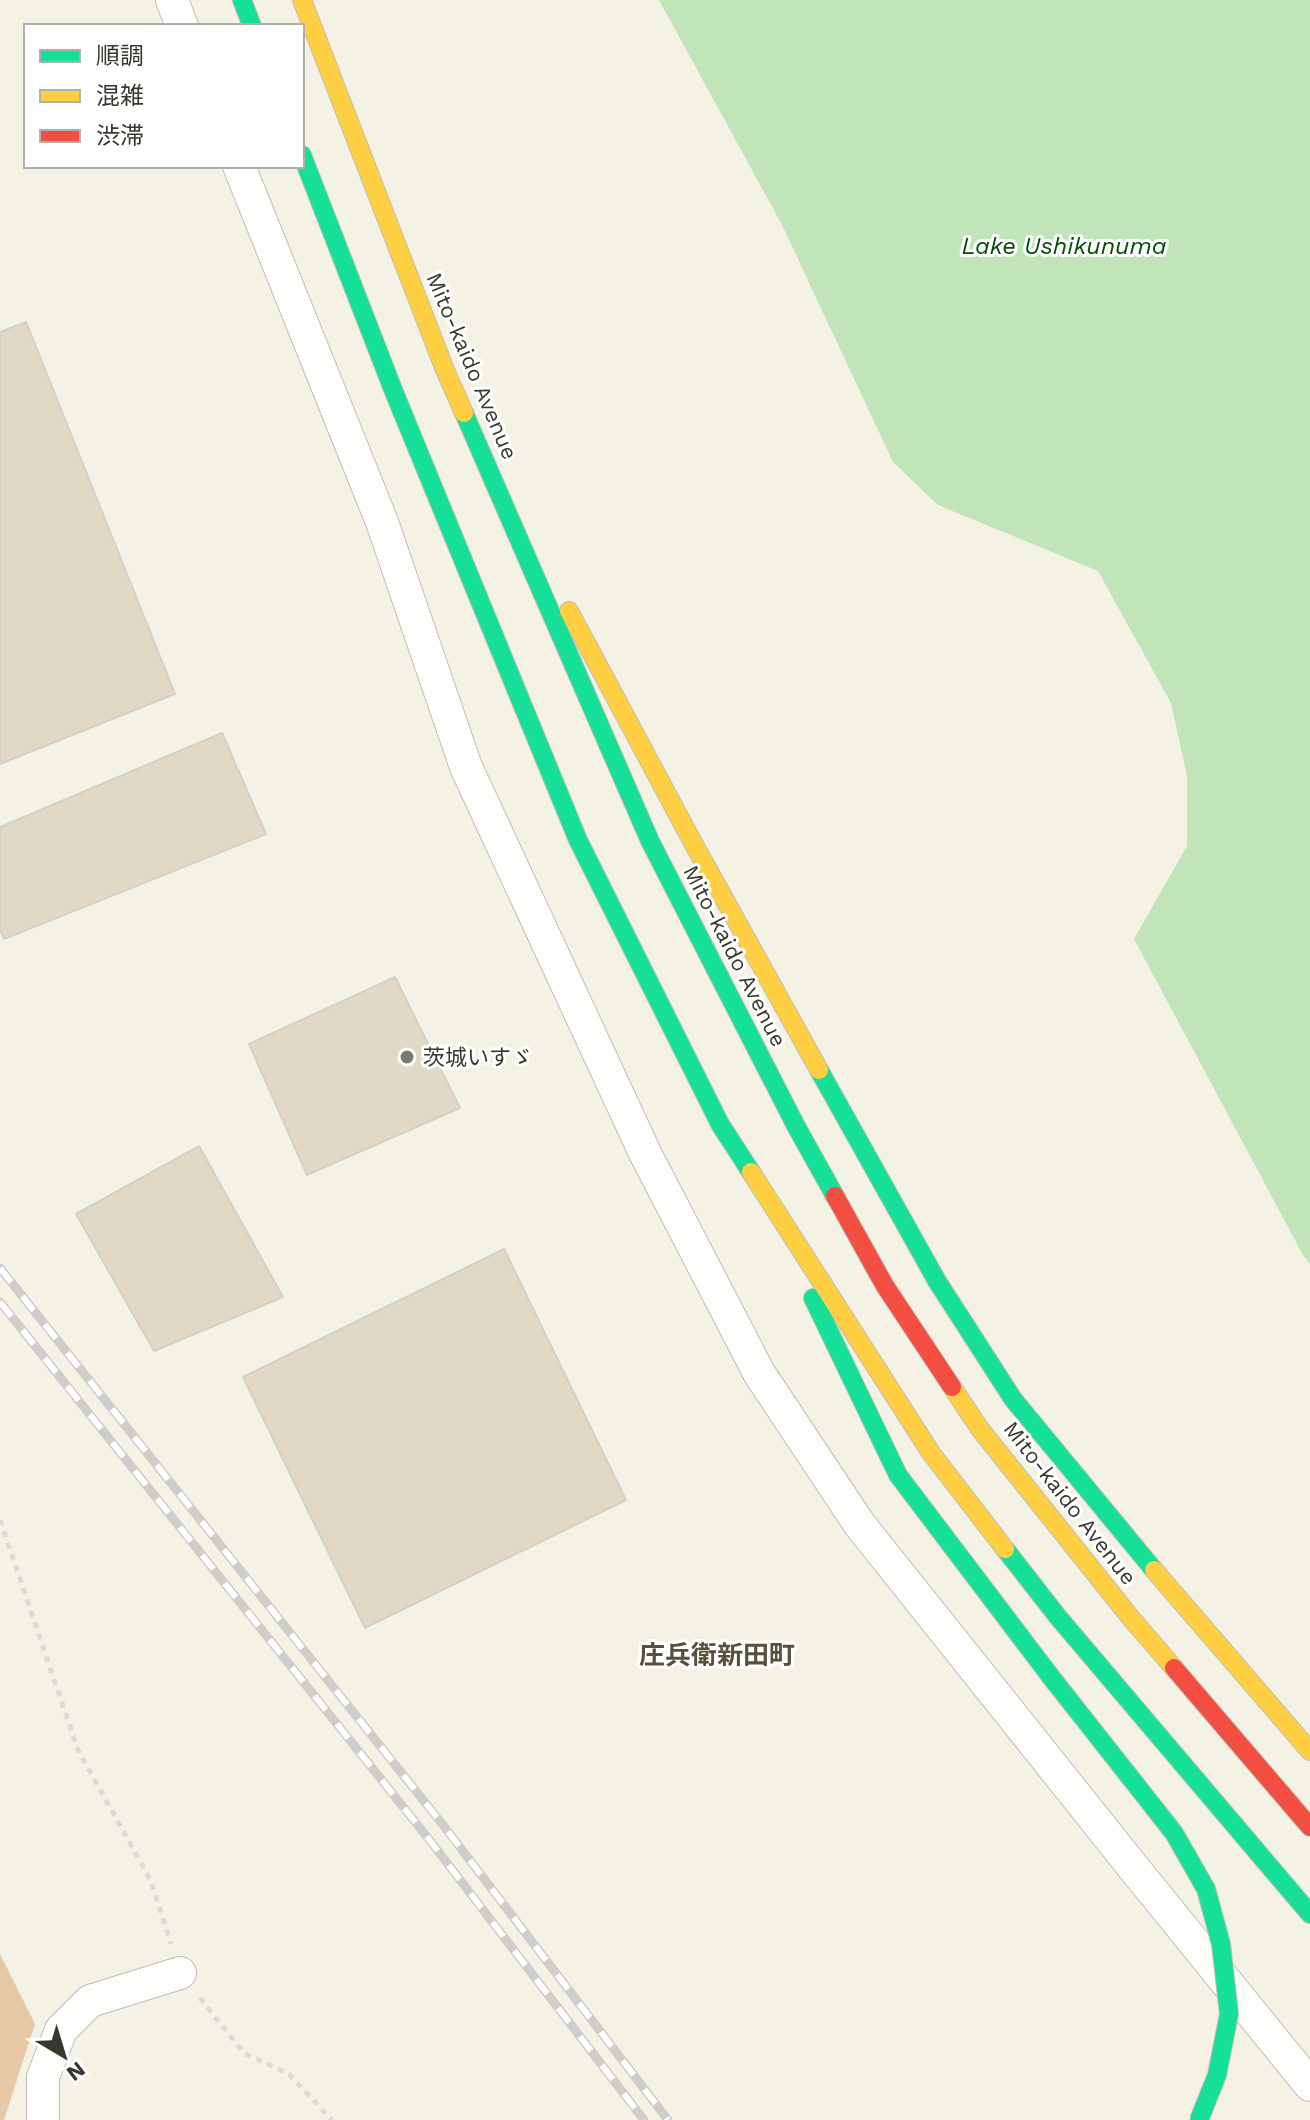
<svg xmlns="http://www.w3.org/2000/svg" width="1310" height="2120" viewBox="0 0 1310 2120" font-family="'Work Sans','Noto Sans JP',sans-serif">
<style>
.forest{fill:#e7c8a7}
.water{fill:#c1e4b9}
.building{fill:#e1d9c6;stroke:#d3d0c6;stroke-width:2}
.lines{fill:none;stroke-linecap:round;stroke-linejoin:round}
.street-casing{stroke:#bebeb4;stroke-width:34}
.fast-casing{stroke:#bebeb4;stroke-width:20}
.slow-casing{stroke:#bebeb4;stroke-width:20}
.jam-casing{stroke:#bebeb4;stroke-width:20}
.path{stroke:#dadad7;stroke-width:5;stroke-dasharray:6 6;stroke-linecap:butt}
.street{stroke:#fdfdfb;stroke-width:32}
.fast{stroke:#16e098;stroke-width:18}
.slow{stroke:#ffcf43;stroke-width:18}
.jam{stroke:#f24e42;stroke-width:18}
.rail-casing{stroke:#cecdca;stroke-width:9}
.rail{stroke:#fff;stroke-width:6;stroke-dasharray:18;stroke-linecap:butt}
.fast-bridge-casing{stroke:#bebeb4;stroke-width:20;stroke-linecap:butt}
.fast-bridge{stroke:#16e098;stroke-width:18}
.poi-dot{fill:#7a796f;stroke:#fff;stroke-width:3}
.labels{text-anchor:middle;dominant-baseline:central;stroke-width:6;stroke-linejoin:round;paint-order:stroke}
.street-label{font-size:22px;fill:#39382f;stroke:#fff}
.poi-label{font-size:22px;fill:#39382f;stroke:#fff;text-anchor:start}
.water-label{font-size:24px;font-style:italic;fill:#024e02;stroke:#fff}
.quarter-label{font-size:26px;font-weight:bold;fill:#54523e;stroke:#fff}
</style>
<rect width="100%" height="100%" fill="#f3f2e5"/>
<path class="forest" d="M0,1954L35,2024L4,2120H0Z"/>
<path class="water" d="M659,0H1310V1264L1303,1255L1134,939L1187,846V776L1171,703L1098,571L938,505L893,462L782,225Z"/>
<path class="building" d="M26,322L175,694L0,764V332Z
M222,733L266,834L4,939L0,929V827Z
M395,977L460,1108L307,1175L249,1044Z
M199,1146L283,1297L154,1351L76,1214Z
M504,1249L626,1500L365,1628L243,1377Z"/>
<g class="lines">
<g class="street-casing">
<path id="street" d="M172,0L182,26
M239,166L382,522L466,767L645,1153L759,1373L860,1525L1137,1872L1310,2085
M43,2120V2077L61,2030L90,2001L180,1973"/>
</g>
<g class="fast-casing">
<path id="fast" d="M242,0L252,26
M302,155L394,392L578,840L720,1124L751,1172
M464,413L650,841L796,1126L835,1196
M819,1070L937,1281L1013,1399L1154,1570
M813,1298L898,1475L1051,1677
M1005,1549L1058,1617L1310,1914"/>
</g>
<g class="slow-casing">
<path id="slow" d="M302,0L445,370L464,413
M569,611L691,839L819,1070
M751,1172L931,1453L1005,1549
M952,1387L980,1429L1130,1617L1174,1668
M1154,1570L1310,1751"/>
</g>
<g class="jam-casing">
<path id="jam" d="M835,1196L885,1286L952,1387
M1174,1668L1310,1827"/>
</g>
<path class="path" d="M0,1520L78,1750L151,1881L171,1944
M200,1998L244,2053L289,2074L332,2120"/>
<use href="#street" class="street"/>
<use href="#fast" class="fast"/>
<use href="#slow" class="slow"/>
<use href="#jam" class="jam"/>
<g class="rail-casing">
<path id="rail" d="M0,1268L443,1825L668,2120
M0,1302L428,1838L644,2120"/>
</g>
<use href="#rail" class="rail"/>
<g class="fast-bridge-casing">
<path id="fast-bridge" d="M1051,1677L1174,1833L1206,1889L1221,1944L1229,2014L1217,2075L1199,2120"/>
</g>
<use href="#fast-bridge" class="fast-bridge"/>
</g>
<circle class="poi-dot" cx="407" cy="1057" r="8"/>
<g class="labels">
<g class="street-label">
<text transform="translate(472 366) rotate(67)">Mito-kaido Avenue</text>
<text transform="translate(735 956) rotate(63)">Mito-kaido Avenue</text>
<text transform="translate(1070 1503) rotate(52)">Mito-kaido Avenue</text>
</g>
<g class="poi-label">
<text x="423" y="1057">茨城いすゞ</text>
</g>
<g class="water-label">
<text x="1064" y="246">Lake Ushikunuma</text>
</g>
<g class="quarter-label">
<text x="717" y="1655">庄兵衛新田町</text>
</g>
</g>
<rect x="24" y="24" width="280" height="144" fill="#ffffff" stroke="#b0afac" stroke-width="2"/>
<rect x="40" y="50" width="40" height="12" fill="#16e098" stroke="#b0afac" stroke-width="2"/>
<text x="96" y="64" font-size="24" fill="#39382f">順調</text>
<rect x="40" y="90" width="40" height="12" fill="#ffcf43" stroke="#b0afac" stroke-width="2"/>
<text x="96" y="104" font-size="24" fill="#39382f">混雑</text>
<rect x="40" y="130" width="40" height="12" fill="#f24e42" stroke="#b0afac" stroke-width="2"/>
<text x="96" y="144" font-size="24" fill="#39382f">渋滞</text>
<g transform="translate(64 2056) rotate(142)" stroke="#ffffff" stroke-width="6" paint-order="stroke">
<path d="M0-6L14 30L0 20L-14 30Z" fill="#39382f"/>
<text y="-12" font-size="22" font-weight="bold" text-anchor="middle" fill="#39382f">N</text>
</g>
</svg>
